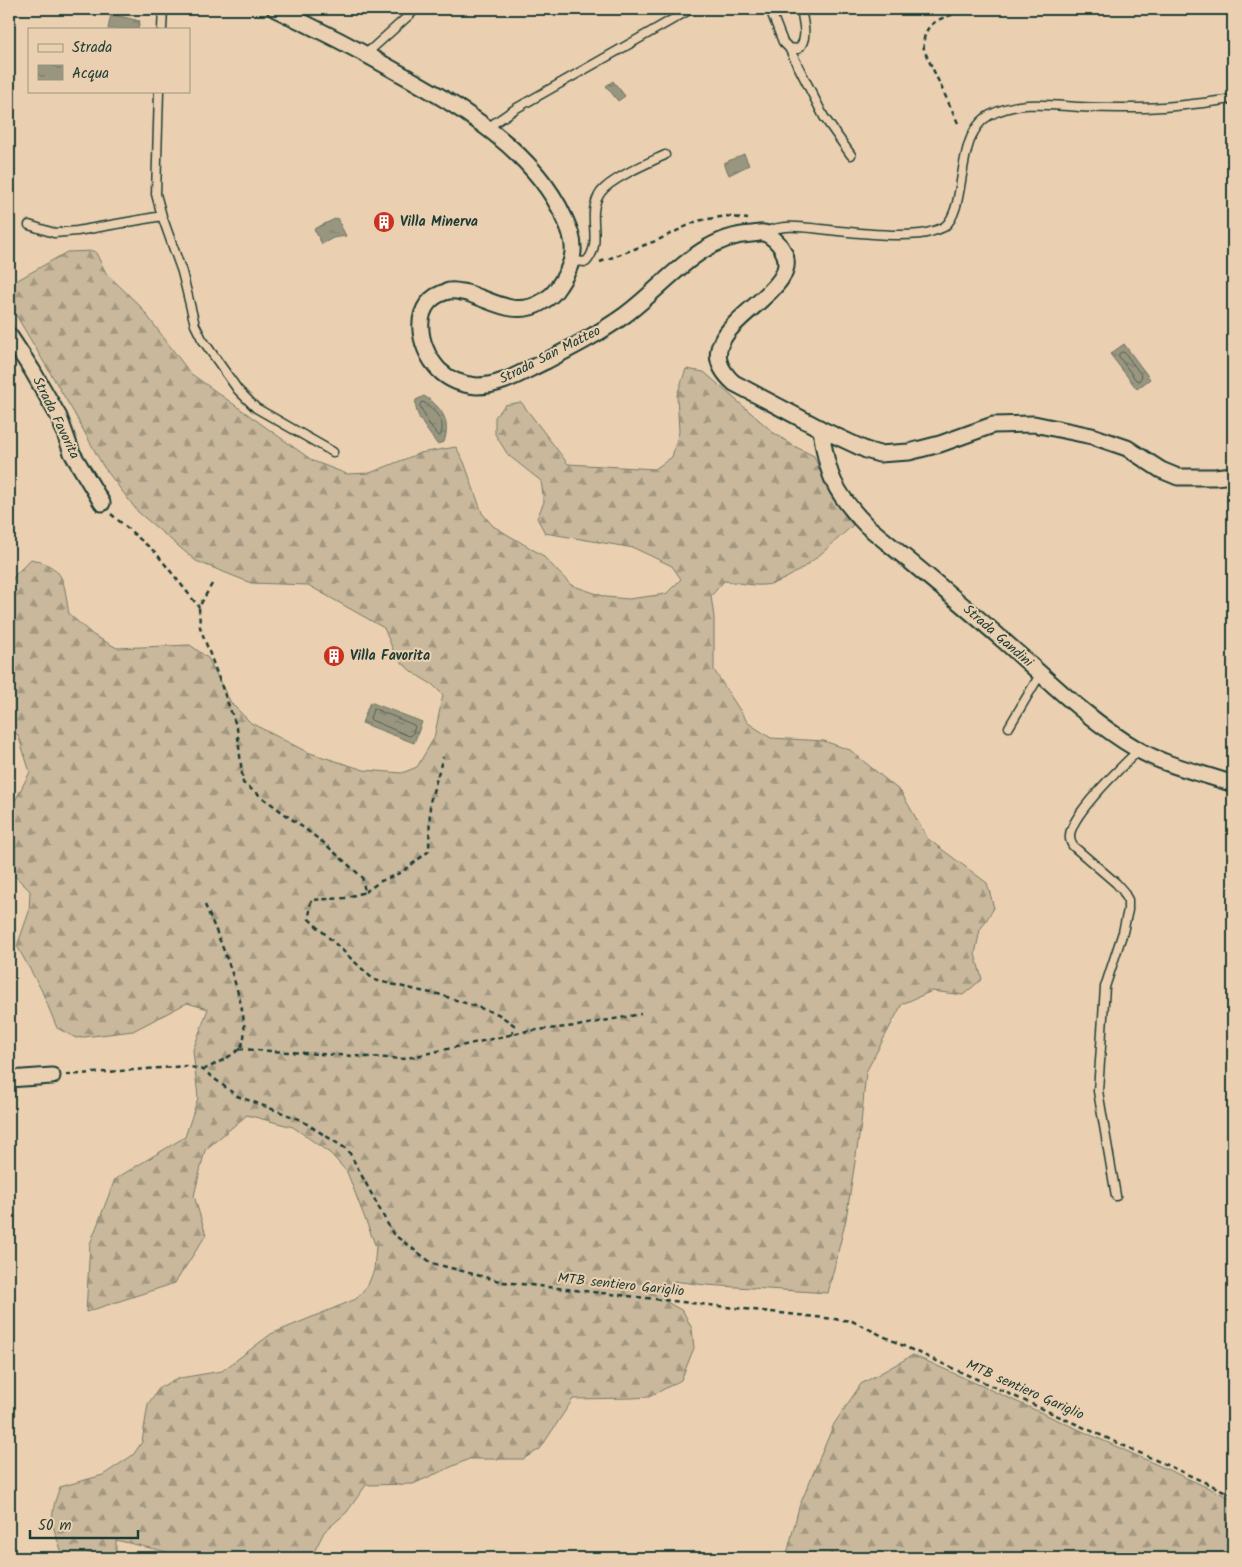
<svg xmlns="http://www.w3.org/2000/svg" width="1242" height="1567" viewBox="0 0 1242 1567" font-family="Kalam,sans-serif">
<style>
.forest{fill:url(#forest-firs);stroke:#747a68}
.water{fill:url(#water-ripples);stroke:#687262}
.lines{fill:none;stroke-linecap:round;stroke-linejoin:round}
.shore{stroke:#506152;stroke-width:1}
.service-casing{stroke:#1f3d34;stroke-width:11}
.minor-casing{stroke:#1f3d34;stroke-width:19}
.path{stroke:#1f3d34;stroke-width:2.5;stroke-dasharray:5 4;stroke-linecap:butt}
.service{stroke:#ead0b1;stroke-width:8}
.minor{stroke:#ead0b1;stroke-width:15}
.labels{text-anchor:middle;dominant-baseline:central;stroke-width:4;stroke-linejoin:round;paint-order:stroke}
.poi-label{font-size:14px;font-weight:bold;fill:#1f3d34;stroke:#ead0b1;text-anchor:start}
.street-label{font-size:14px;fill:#1f3d34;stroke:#ead0b1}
</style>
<defs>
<pattern id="forest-firs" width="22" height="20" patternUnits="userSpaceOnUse" patternTransform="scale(1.25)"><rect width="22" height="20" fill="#c9b89c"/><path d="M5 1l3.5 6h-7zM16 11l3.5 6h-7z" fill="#a39780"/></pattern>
<pattern id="water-ripples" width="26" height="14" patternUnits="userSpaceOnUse" patternTransform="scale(1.25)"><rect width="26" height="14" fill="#999680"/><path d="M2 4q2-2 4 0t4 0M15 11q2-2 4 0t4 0" fill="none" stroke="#7c7c6a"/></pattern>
</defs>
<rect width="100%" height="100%" fill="#ead0b1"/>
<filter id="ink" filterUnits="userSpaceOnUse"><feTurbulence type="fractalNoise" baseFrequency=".02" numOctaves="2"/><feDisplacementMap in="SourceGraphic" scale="10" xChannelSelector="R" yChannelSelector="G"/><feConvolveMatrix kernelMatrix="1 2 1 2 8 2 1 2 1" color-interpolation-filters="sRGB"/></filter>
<g filter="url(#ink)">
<path class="forest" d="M95,251L106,273L140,306L190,373L313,461L347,474L370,473L420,453L456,447L464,462L482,513L493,526L542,555L571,585L606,597L629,599L666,594L681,579L672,566L634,548L545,533L537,518L544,502L541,481L508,455L495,434V417L505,405L521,402L568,464L655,469L672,457L679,432L677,395L686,369L704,372L774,433L792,445L814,456C825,482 836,504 853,525C833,543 791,585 763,585C750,586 737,582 724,581L711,596L714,617V670L748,723L771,738L824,741L850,750L901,792L928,839L987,883L994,908L980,930L975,954L982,979L963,995L932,991L902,1004L866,1072L861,1124L846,1219L828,1293L706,1285L673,1281L665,1301L683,1311L692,1329L694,1348L681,1380L649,1397L632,1398L573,1399L540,1449L523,1459H469L413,1484L366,1485L347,1512L324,1532L311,1558H179L180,1555L116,1540V1558H64C53,1527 47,1520 60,1487L103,1475L133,1455L142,1442L148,1404L160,1387L180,1378L222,1371L271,1334L356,1299L368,1285L374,1270L376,1247L347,1172L331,1154L293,1127L247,1115L205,1150L194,1196L206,1235L175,1283L86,1312L90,1244L115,1179L185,1137L198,1098L193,1050L208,1009L187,1003L133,1031L76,1038L57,1028L41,989L17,946L29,912L30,891L9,870V806L15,801L30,772L18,735L9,728V585L16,574L31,559C67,568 63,582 69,614L93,635L117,648L190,645L208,658L231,703L251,723L307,752L364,770L402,773L417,767L434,738L443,695L433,685L412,672L396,657L384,628L308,585L251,583L196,561L138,512L103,466L74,413L10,305L9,285L67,252Z
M913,1355L1233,1499V1558H786L799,1507L834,1424L861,1384Z"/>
<path class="water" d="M111,14L140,21L138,29H108Z
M613,81L625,96L618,101L606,86Z
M744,154L749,165L729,175L724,163Z
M337,218L346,236L333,238L322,244L314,229Z
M1124,344L1150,379L1137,389L1110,354Z
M424,396C442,407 451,421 444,442L437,444C429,432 413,415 416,400Z
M370,702L422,722L414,743L362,723Z"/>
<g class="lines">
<path class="shore" d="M1122,352L1125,353L1142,376L1139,381L1136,380L1119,357V354Z
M422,402L425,403C435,412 447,421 440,436L437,435L428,422L420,406Z
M375,709L414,725L415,727L412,735L409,736L371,720L370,718L373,710Z"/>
<g class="service-casing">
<path id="service" d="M770,9L783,42L789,48L798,49C809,39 803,22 801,9
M162,29L163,9
M789,48L824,117L851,155
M366,54L416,9
M159,91L156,194L162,216L182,272L195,325L202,339L238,390L256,408L333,452
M487,128L515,109L691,9
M29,225L54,233L77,231L162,216
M765,232C784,224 801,227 821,229C847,232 873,235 900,235C909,235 921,235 930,232C934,231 940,229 944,227C969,208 953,135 990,115C1018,100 1049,105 1079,107C1099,108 1119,108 1139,108C1171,108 1202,103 1233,99
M572,261L586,262C605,241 584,215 601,192C612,178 648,163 665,155
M1009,727L1041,673
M1116,1196L1098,1091L1105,987L1123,932L1128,910V900L1123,891L1116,883L1073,846C1069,840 1069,834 1072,828C1080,807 1122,766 1139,750"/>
</g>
<g class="minor-casing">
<path id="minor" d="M275,9C318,29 359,50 401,74C461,107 534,151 564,217C569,228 574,239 573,252C572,266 564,279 556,290C552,296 548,298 542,302C516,318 493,301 467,293C461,292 455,290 449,291C409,300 417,347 439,370C449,380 463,385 477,386C502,386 524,371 546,361C573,347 600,333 625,315C665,286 699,236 752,234C756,234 760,232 764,233C771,235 779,243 782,249C812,296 673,328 734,383L821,429L866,450L879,454L909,452L940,444L993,425L1034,424L1092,436L1127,448L1161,470L1178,477H1215L1233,475
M9,335L32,370L59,417L72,453L102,503
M821,429C827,475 834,492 867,526C913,564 959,601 1004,641C1044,676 1090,722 1137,749C1166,766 1202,773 1233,784
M9,1079L52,1076"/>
</g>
<path class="path" d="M958,123L924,50C920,18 948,17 972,9
M600,262L658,240L697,221L726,216L748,219
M111,514L156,553L199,607
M212,584L199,607L200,627L237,728L243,783L324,843L362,877L365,892L345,898L311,900L309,919L374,980L425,992L438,994L498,1014L514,1025L512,1035
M365,892L381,881L402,872L429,851L430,802L443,757
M239,1049L403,1059L527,1031L577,1026L641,1014
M203,1070C213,1065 233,1056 240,1048C258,1026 216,930 205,905
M66,1075L187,1066L203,1070L237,1096L299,1119L348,1150L393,1234L432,1263L503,1282L852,1321L910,1349L1233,1495"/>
<use href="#service" class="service"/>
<use href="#minor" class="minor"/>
</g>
</g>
<defs>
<g id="building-disc" transform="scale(1.125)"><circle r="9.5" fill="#c8321e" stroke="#ead0b1"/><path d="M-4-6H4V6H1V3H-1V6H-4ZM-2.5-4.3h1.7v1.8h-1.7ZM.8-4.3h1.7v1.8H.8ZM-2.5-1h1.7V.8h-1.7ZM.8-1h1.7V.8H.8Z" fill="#fff"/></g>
</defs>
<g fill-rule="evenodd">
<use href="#building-disc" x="384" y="222"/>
<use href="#building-disc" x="334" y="656"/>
</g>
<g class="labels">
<g class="poi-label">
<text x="400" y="222">Villa Minerva</text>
<text x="350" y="656">Villa Favorita</text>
</g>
<g class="street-label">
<text transform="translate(550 355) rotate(-27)">Strada San Matteo</text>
<text transform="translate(56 418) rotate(64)">Strada Favorita</text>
<text transform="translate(998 636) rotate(41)">Strada Gandini</text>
<text transform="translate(621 1285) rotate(6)">MTB sentiero Gariglio</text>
<text transform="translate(1025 1390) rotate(24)">MTB sentiero Gariglio</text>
</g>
</g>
<rect width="1242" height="1567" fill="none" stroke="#ead0b1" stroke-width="30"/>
<rect x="15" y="15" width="1212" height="1537" fill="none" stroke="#1f3d34" stroke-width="2" filter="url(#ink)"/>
<rect x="28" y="28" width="162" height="65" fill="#ead0b1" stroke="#99957f"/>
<rect x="38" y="44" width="25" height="8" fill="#ead0b1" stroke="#99957f"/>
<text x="72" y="52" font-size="15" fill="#1f3d34">Strada</text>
<rect x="38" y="65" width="25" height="15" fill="url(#water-ripples)" stroke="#99957f"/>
<text x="72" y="78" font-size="15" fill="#1f3d34">Acqua</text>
<path d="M30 1530v8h108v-8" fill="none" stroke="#1f3d34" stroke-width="2.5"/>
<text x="38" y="1530" font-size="15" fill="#1f3d34" stroke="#ead0b1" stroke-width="4" paint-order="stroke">50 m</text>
</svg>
